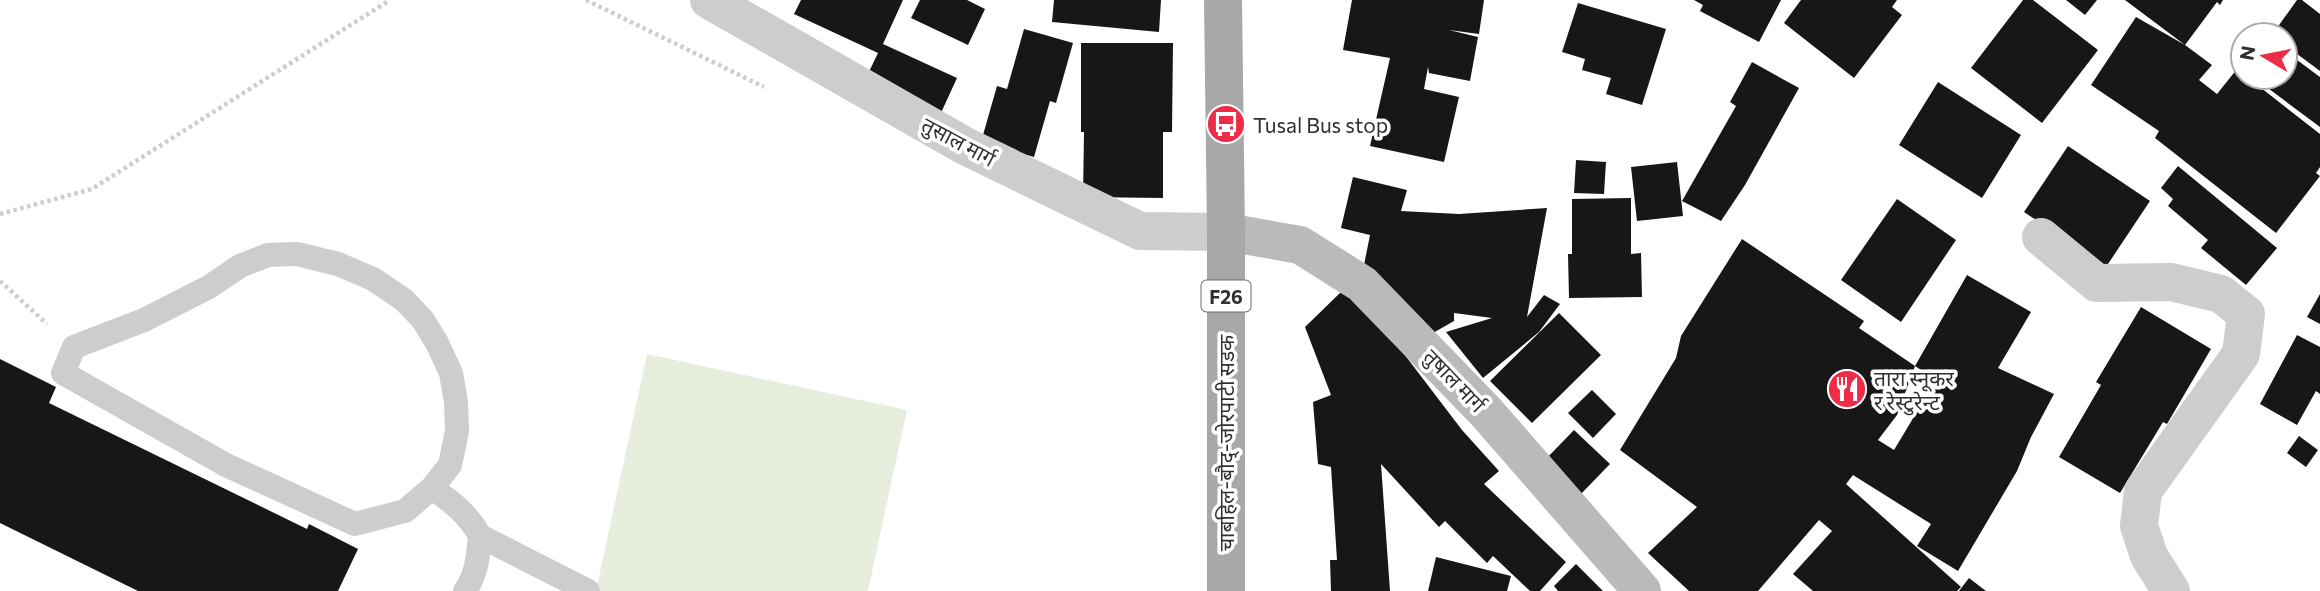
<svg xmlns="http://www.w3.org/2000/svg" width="2320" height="591" viewBox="0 0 2320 591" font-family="Commissioner,'Noto Sans Devanagari',sans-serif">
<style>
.green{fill:#e8eede}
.building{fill:#171717}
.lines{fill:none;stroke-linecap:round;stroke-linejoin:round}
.path{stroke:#cdcdcd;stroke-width:4.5;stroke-dasharray:3.5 3.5;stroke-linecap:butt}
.lane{stroke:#cdcdcd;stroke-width:24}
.street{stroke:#cdcdcd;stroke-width:38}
.secondary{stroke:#bababa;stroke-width:38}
.primary{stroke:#a8a8a8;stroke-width:38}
.labels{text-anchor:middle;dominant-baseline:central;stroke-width:7;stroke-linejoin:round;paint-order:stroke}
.shield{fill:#fff;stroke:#6e6e6e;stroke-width:2}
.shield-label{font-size:19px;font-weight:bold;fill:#303030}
.poi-label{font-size:21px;fill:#303030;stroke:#fff;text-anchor:start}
.street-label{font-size:21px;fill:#303030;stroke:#fff}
</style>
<rect width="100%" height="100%" fill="#fff"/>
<path class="green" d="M647,354L907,410L868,591H596Z"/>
<path class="building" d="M801,0H903L883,44L957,78L940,115L865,80L878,53L794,14Z
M920,0H967L985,9L968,45L911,18Z
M1054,0H1161L1159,32L1052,22Z
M1352,0H1484L1479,34L1449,30L1478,37L1470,81L1429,73L1428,67L1424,89L1459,97L1444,162L1370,146L1390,58L1343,50Z
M1694,0H1781L1759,42L1700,11L1703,5Z
M1801,0H1897L1892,7L1902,15L1854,78L1784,23Z
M2023,0H2033L2098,50L2042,123L1971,68Z
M2066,0H2097L2085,15Z
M2125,0H2223L2220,5L2217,2L2185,45Z
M2297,0H2302L2320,14V71L2285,45V35H2272Z
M1578,3L1666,29L1642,105L1606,94L1611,78L1582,70L1585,59L1562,52Z
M2136,17L2185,45L2212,65L2199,80L2217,94L2237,69L2243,74V77H2247L2320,134V167L2316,173L2320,176L2276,233L2155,138L2159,131L2091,85Z
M1024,29L1073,43L1056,103L1050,101L1034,157L981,142L997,86L1007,89Z
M1081,43H1173L1172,132H1163V198L1083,197L1084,132H1081Z
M2285,51L2320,77V127L2253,77H2285Z
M1752,62L1799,88L1745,185L1721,221L1682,201L1736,106L1730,102Z
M1938,82L2021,135L1982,198L1899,145Z
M2068,146L2150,201L2106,267L2024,212Z
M1576,160L1606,162L1604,194L1574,193Z
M1677,162L1683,216L1637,221L1631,167Z
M2178,166L2277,248L2246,285L2201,248L2208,240L2168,206L2173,199L2161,188Z
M1353,177L1407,190L1401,211L1459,214L1547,208L1527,317L1544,295L1560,304L1539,332L1483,378L1446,332L1492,318L1454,313V321L1433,333L1361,280L1370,235L1341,228Z
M1631,198V254L1641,253L1642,297L1569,298L1568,254H1572V199Z
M1897,199L1956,240L1901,322L1841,280Z
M1742,239L1864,321L1859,328L1915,366L1897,415L1878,440L1894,450L1936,380L1915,366L1967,275L2031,312L1998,368L2054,394L2031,437L2017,471L1958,571L1917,546L1931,524L1853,475L1846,484L1961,587L1957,591H1813L1793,574L1832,531L1819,520L1758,591H1689L1648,553L1697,507L1620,450L1676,358L1681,336Z
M1356,291L1462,430L1499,471L1484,484L1566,562L1540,591H1530L1493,556L1487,563L1445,521L1439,527L1381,464L1390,591H1331L1330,560H1337L1331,467L1318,464L1313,402L1331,395L1305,327L1340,293Z
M2320,294V324L2307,317Z
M2141,307L2211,349L2167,424L2163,422L2120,493L2059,457L2101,385L2096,382Z
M1559,313L1601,355L1532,423L1490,381Z
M2297,335L2320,347V394L2316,391L2297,425L2260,404Z
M0,359L56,387L49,403L307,529L309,524L358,549L338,591H138L0,523Z
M1592,390L1616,414L1593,438L1568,413Z
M1574,430L1610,464L1579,496L1544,461Z
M2299,436L2318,450L2306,467L2287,453Z
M1436,557L1511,576L1507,591H1428Z
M1576,564L1603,591H1558L1554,586Z
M1969,578L1986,591H1959Z"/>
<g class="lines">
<path class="path" d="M586,0L764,87
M0,214L92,189L390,0
M0,281L47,324"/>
<path class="lane" d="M297,254L338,264L373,279L404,300L423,320L437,343L451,373L456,402L457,431L450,465L432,488L405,511L355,524L226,465L63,373L74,347L144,320L209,287L240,266L268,255Z
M432,488C452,502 468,514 480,536L588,591
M465,591C477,574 478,556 480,536"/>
<path class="street" d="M709,0L965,146L1140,231L1226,232
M2041,237L2097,283L2171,282L2221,294L2246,314L2241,354L2143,491L2139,526L2149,556L2171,591"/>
<path class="secondary" d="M1226,232L1300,245L1362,284L1486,412L1642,591"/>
<path class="primary" d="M1223,0L1226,232V591"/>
</g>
<defs>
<g id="bus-disc" transform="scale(2.0125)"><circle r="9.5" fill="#ed2d48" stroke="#fff"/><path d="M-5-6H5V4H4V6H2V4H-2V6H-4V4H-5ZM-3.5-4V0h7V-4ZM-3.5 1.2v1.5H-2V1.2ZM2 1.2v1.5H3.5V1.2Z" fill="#fff"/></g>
<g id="restaurant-disc" transform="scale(2.0125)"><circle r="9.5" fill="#ed2d48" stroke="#fff"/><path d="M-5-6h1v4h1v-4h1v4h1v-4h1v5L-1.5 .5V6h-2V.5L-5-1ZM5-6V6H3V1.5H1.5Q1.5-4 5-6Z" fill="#fff"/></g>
</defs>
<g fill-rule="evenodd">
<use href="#bus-disc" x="1226" y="124"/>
<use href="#restaurant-disc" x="1847" y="389"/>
</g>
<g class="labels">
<rect class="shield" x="1201.5" y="280.5" width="49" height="31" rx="5"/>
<g class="shield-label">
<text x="1226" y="296">F26</text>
</g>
<g class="poi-label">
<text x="1253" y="124">Tusal Bus stop</text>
<text x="1874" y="377">तारा स्नूकर<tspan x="1874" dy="24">र रेस्टुरेन्ट</tspan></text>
</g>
<g class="street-label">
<text transform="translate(959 141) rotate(28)">तुसाल मार्ग</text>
<text transform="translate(1455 380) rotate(46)">तुषाल मार्ग</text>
<text transform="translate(1225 443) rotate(-90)">चाबहिल-बौद्-जोरपाटी सडक</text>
</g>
</g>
<g transform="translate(2264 56) rotate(280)"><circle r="33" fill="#ffffff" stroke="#acacac" stroke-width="2"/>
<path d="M0-5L12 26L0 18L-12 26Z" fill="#ed2d48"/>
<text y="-10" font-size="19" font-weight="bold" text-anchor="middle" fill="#303030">N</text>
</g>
</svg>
